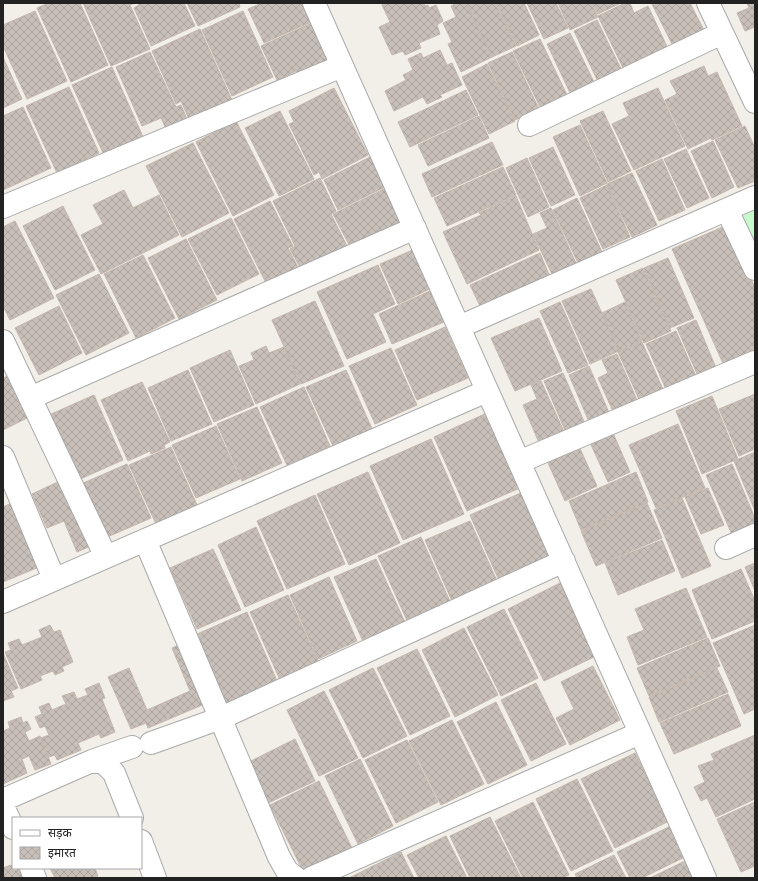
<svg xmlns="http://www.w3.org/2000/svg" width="758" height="881" viewBox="0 0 758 881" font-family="'Nunito Sans','Noto Sans Devanagari',sans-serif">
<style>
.park{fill:#c8facc}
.building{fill:url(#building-cross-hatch);stroke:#c4b6ab}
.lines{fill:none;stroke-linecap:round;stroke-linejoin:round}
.street-casing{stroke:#a9a9a9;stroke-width:24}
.street{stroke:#fff;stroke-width:22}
</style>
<defs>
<pattern id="building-cross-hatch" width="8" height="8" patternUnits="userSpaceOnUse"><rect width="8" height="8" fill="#c7bfb8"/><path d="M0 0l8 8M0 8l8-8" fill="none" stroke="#aba49e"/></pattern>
</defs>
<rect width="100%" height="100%" fill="#f2efe9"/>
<path class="park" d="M755,197V269L728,210Z"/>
<path class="building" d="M49,3H80L108,65L71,82L37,8Z
M83,3H135L130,5L150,49L111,66Z
M139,3H184L195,26L151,46L134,8L139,5Z
M187,3H239L240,7L198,26Z
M262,3H302L311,22L264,43L248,9Z
M386,3H424L425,6L428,5L429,8L436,5L443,21L437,25L440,34L419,43L421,48L405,55L403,51L392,55L379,27L390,22L382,5Z
M457,3H466L492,57L461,72L448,44L452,42L443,23L456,17L451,6Z
M466,3H495L516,46L492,57Z
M496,3H524L539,35L517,46Z
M527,3H556L568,28L544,39Z
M558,3H591L598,17L570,30Z
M592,3H621L598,14Z
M625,3H630L634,13L648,6L670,53L626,74L598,16Z
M653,3H690L707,36L676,52L652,4Z
M747,3H755V27L745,31L737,13L749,8Z
M35,11L67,81L27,99L3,46V25Z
M243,11L273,77L232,96L202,30Z
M597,20L625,77L601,88L574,31Z
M314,22L332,61L298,76L296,71L277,80L261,46Z
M200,29L232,100L189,119L181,101L176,104L152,51Z
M570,33L596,86L572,97L547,44Z
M540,39L567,95L540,107L513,51Z
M440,50L447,65L452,63L462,85L440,95L442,97L427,104L423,97L394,111L385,91L406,80L403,75L413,70L408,59L421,53L423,58Z
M150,52L176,107L181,105L189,124L168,133L161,118L142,126L116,67Z
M512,52L539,109L515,120L488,63Z
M3,57L22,99L3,108Z
M487,64L515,121L489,134L462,77Z
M704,66L708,76L717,72L742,126L712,140L711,138L688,149L665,100L677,94L670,81Z
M112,67L143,137L104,155L72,85Z
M69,87L99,153L57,173L26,106Z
M334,88L368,155L322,179L319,172L314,175L289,124L294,122L289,111Z
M658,88L685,146L634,170L612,124L629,116L623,103Z
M466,90L478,115L410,147L398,122Z
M23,107L51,168L3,190V116Z
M280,111L314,179L279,196L245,128Z
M603,111L631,171L608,182L580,121Z
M479,116L489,138L428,166L418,145Z
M236,121L274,195L233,216L196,142Z
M580,125L607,183L580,196L553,137Z
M745,126L755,148V181L738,188L715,140Z
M713,141L734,187L712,198L691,151Z
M492,142L503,165L432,197L422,174Z
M193,143L229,213L182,237L146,166Z
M553,147L575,195L551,206L529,158Z
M686,149L709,198L687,208L664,159Z
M378,153L393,183L338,210L324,180Z
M527,158L549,207L528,217L506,168Z
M662,159L685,210L659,221L636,171Z
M503,167L516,195L447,226L434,198Z
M632,173L657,225L632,237L607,184Z
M320,178L336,211L331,214L348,248L302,271L290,249L295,246L273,201Z
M607,185L630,237L603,249L580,198Z
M386,188L405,226L353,252L333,214Z
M124,190L133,208L159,195L179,235L101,274L81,235L103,224L93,205Z
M516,196L539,250L467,284L443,232L481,215L479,213Z
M577,198L602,252L578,263L553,210Z
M270,201L293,246L288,248L299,269L267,285L234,219Z
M63,206L95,270L55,290L23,226Z
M551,208L576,263L552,274L533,234L547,228L540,213Z
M231,218L259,274L217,295L188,239Z
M15,221L54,298L10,320L3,306V227Z
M727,225L755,288V354L725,368L672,249Z
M186,239L217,300L179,319L148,258Z
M415,249L432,288L398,304L380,264Z
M540,253L550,277L481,308L470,285Z
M143,255L175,318L136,338L104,274Z
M668,258L694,318L670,328L644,268Z
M378,265L395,304L373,314L386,342L347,359L317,292Z
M643,268L671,331L644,343L616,280Z
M99,274L129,333L86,355L56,295Z
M591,289L619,351L590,364L562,301Z
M430,291L444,322L392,344L379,314Z
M315,301L344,366L301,384L272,320Z
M560,302L588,365L568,373L540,311Z
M625,302L642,341L619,351L602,313Z
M59,306L82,353L39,375L15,328Z
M539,318L562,371L515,391L491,338Z
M696,320L719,375L701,383L677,328Z
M445,327L468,378L417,400L395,350Z
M676,331L699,383L669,396L646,344Z
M642,342L666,396L642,406L618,352Z
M266,346L269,353L284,347L300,384L256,404L239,366L254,360L251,353Z
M391,348L417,405L375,424L349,366Z
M230,350L254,405L214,422L190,368Z
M617,354L640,407L616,418L598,378L608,373L602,360Z
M589,366L610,415L590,424L569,375Z
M188,370L212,424L171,441L148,388Z
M346,370L373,431L334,448L306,387Z
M563,373L586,426L567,435L544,381Z
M8,376L29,417L3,430V378Z
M541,381L565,434L540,445L523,405L537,399L531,385Z
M142,382L170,442L164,445L165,448L151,454L150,451L128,461L101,400Z
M304,387L330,446L287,465L260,407Z
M755,394V449L739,456L719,409Z
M94,395L123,460L78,480L49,415Z
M712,396L738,459L702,474L676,411Z
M257,407L282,463L242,481L217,424Z
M487,413L520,488L467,511L434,437Z
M678,424L705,488L656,508L629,445Z
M216,426L240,479L196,498L172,445Z
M610,426L630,472L608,482L587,436Z
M431,439L464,514L403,540L370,466Z
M577,442L597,486L565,501L545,456Z
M171,447L197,505L156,524L129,465Z
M755,452V511L734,461Z
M127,464L151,518L105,538L81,484Z
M732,464L755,518V527L733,537L706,475Z
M368,472L400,543L349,565L317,494Z
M636,472L648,502L581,530L569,501Z
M64,479L93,545L77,552L64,521L47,528L32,494Z
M708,488L724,525L701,534L685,497Z
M523,492L554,561L501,585L470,515Z
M315,495L345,564L287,589L257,521Z
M682,498L711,566L682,578L654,510Z
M12,503L39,567L3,582V507Z
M647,503L662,538L596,566L581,531Z
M470,521L497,581L452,601L425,540Z
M256,527L284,590L245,607L218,545Z
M421,537L452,606L409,625L378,556Z
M662,540L675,571L618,595L605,563Z
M213,549L241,610L197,629L170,568Z
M376,559L408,629L366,648L334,577Z
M755,563V591L745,567Z
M741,569L755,601V621L712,639L692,590Z
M329,577L357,641L318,659L290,595Z
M560,583L596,656L544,681L508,609Z
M686,588L707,637L638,665L627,637L644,630L635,609Z
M288,595L319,663L280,680L250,612Z
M504,609L538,678L501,696L467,627Z
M247,612L277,681L226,704L195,635Z
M50,625L54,632L60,630L73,662L62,667L64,671L55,675L53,671L40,676L42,680L21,689L5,652L11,650L8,643L19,639L22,645L42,637L39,630Z
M755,625V709L744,714L713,643Z
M464,628L498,695L455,717L422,650Z
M708,638L720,666L649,696L637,668Z
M181,644L207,703L148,728L146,723L131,729L108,677L129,668L147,710L190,691L172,648Z
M417,649L450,716L410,735L377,668Z
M3,653L18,688L11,691L14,697L3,701Z
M593,666L620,720L570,745L556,718L574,709L561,682Z
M373,668L407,736L363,758L329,690Z
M717,668L728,692L659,722L649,697Z
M99,683L105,698L102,699L115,732L101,738L99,734L78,743L81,750L57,760L55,755L49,757L41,738L49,735L45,726L40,728L35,717L42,714L39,707L49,703L52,710L66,704L62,696L74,692L77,699L88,695L85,689Z
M536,683L566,744L531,761L501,700Z
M324,691L358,758L319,776L287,710Z
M728,694L741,726L674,754L660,723Z
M496,702L527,765L488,784L457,722Z
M21,717L23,723L27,721L31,729L25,732L29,741L40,736L51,764L35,770L29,756L22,759L27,773L3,784V731L10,728L8,722Z
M452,720L484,784L441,805L409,741Z
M755,735V799L716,817L707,798L701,801L694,787L705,782L698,766L714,760L711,754Z
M295,739L315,781L268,803L247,763Z
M407,740L438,802L396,823L365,760Z
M635,753L669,821L615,848L581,779Z
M360,759L393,826L358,844L325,776Z
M577,779L613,851L571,871L536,799Z
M319,781L352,848L303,871L270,805Z
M533,802L569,875L562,878H523L495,821Z
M755,802V866L741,872L717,819Z
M490,817L521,878H470L450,836Z
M677,823L691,854L642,878H630L617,852Z
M446,836L467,878H419L407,855Z
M401,852L414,878H349Z
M614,855L626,878H577L575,874Z
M689,859L698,878H650Z
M11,865L14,871L19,869L22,876L17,878H3V868Z
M50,868H95L98,876L95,878H55Z"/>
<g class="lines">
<g class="street-casing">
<path id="street" d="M314,3L705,878
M708,3L755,102
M529,125L722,33
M3,207L342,66
M727,210L755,269
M459,327L755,197
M3,341L106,557
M30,398L415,228
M3,457L54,579
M519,462L755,362
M145,540L279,857L287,871L296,878
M726,548L755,535
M3,602L487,391
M151,743L221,718L564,561
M92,761L132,747
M3,800L92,761L104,763L114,773L132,818
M3,806L13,828
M141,841L155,878
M31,868L35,878
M311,878L640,733"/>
</g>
<use href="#street" class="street"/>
</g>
<rect width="758" height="881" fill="none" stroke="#222222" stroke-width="8"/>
<rect x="12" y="817" width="130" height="52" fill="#ffffff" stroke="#a7a7a7"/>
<rect x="20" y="830" width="20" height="6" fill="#ffffff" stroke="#a7a7a7"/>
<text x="48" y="837" font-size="12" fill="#222222">सड़क</text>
<rect x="20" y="847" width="20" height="12" fill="url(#building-cross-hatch)" stroke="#a7a7a7"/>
<text x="48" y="857" font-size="12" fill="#222222">इमारत</text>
</svg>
